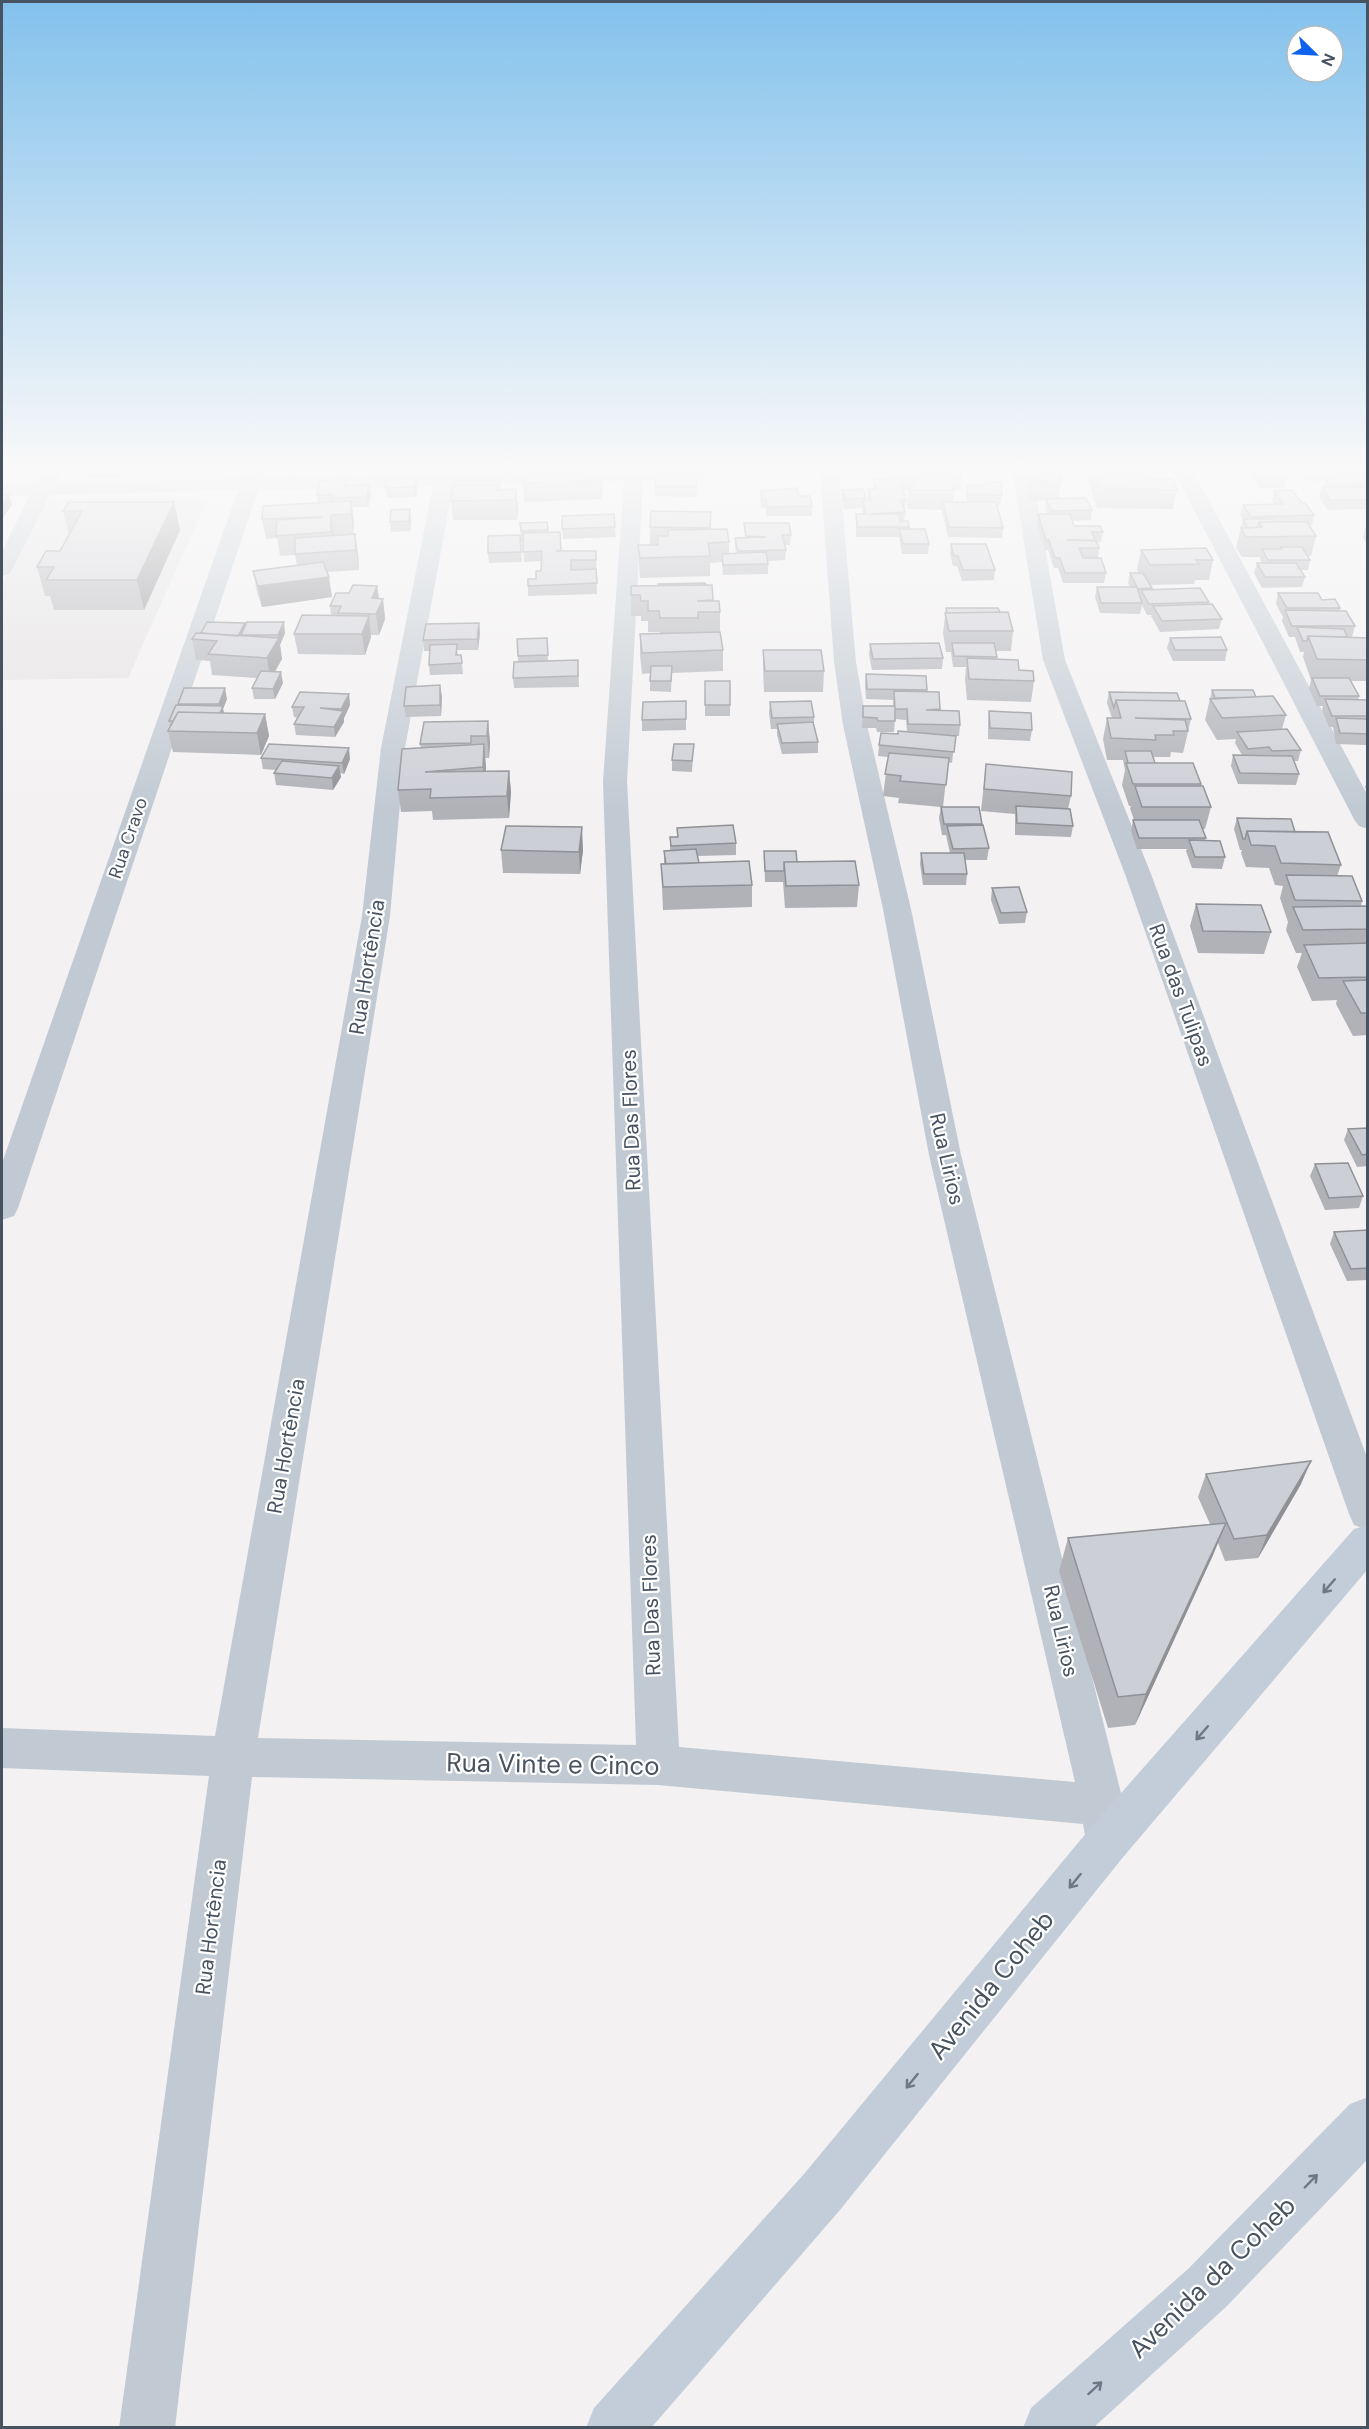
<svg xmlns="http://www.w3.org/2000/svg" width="1369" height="2429" viewBox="0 0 1369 2429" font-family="'DM Sans',sans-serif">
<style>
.education{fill:#e4e2e3}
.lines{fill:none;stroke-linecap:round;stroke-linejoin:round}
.street{fill:#c1cad3;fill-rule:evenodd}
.secondary{fill:#c3cdda;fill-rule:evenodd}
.wall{fill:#b0b2b8}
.shaded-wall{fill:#909196}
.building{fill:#cdcfd6;stroke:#909196;stroke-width:1.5}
.oneway{stroke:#6c7885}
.labels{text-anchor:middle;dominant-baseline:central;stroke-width:4.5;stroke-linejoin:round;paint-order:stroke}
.far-street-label{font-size:18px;fill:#475360;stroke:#fff}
.street-label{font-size:21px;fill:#475360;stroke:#fff}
.near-street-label{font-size:26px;fill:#475360;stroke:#fff}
</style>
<rect width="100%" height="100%" fill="#f3f1f1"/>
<path class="education" d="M208,498L128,678L2,680V585L36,517L50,499Z"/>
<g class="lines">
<path class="street" d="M56,469L64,474L57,483L242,478L246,469H264L262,478L435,474L437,469H455V473L625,469H790L788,473L781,475L643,480L627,782L679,1747L1075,1782L929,1155L883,909L843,725L834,662L820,469H839L856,662L867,725L911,909L961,1155L1124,1805L1130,1841L1124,1856L1108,1862L1092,1856L1086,1841L1083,1824L658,1785L252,1777L175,2428H119L209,1776L2,1768V1728L215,1736L362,916L381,748L433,486L258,490L18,1208L14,1216L2,1220V1163L238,490L50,495L12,570L9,574L2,576V551L30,495L2,496V484L37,483L47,470ZM624,481L603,782L636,1745L258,1738L390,916L405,748L453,485Z
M1012,469H1031L1065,660L1151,874L1368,1460V1530L1354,1525L1349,1514L1125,874L1043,660Z
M1173,469H1192L1368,796V829L1359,826L1355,821Z"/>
<path class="secondary" d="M1368,1525V1569L1124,1856L840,2210L651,2428H586L594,2408L804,2174L1092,1826L1354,1529Z
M1368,2097V2159L1226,2307L1093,2428H1023L1031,2408L1188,2269L1350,2104Z"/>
</g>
<path class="wall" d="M85,469H121L118,478L87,479Z
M173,469H207L205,475L175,476Z
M281,469H313L312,473L282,474Z
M369,469H400L399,472L369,473Z
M522,469L602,480L603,499L524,502Z
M900,469H962L961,490H954L953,502H967L966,495L967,485H985L986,482L1002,495L1000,505H997L1003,528L1002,538L948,537L942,512V510L908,509L907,504L908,491H903L906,500L905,509H904L905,512L904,521H908L909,529L929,544L928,554H902L899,537H856V514H863L862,508L844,509L842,500V490L866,498L865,501H868V489H873V479L899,481Z
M1023,469H1064L1063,481L1061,480L1059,499L1092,510L1091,520L1072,521L1074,526L1103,532L1101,542H1097L1099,548L1098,558L1106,573L1104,583H1063L1058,568H1054L1048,550H1045L1037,524L1038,514H1047L1045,509L1046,501H1030Z
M1087,469H1146L1149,479L1177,490L1173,509L1097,508L1086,473Z
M1248,469H1281L1287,478L1285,488H1259L1248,471Z
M1304,469H1359L1368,483V509L1328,510L1319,497L1322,487H1324L1325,481H1307L1302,474Z
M691,475L697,485L696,497L655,496V486Z
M416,479L417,489L416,497L387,498L385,488Z
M346,480L347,486L369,485L371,495L368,507H352L354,521L353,534L358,554L359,570L327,572L332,597L262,607L257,592L253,571L297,565L295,555L280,556L277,538L266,539L262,519L318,503L317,495Z
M516,489L518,509L517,520H453L451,501L501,490Z
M761,491L799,496L812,506V516H767L765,508H762L760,501Z
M1274,491L1302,503L1314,515L1312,525H1309L1316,536L1311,556H1308L1310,560L1308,570H1301L1305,577L1302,587L1262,588L1254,573L1257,563H1262L1260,559V557H1242L1236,548L1243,519L1240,515L1243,505L1274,504L1272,501Z
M69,502L180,530L144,610H54L50,596H45L37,567L60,551L69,535L63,511Z
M711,512V529L729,542V553H736L735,548V538L745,537L744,523L791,535L790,545H784L786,550L785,560L768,561V574L723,575L722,562L710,563V576L640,578L638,545H650V527Z
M562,516L615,527L616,537L563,539Z
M411,519L410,531L391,532L390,522Z
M547,522L548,532L561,551H596L597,594L528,596V579H536L541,571V561L524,562L523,541L521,542L520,523Z
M1365,528H1368V546L1363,538Z
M520,535L522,562L489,563L488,553Z
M951,544L995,570L994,580L962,581L957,566H953L950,554Z
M1141,550L1213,560L1209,580H1195L1194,584L1150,585L1151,589L1209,602L1208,604L1222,619L1219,629L1160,632L1151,616L1152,615H1147L1142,605L1140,614L1100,613L1095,597L1097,587H1130L1128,583L1130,573H1139L1137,570Z
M712,585L713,601L720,612V632L723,650V671L672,673L671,692L650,691V673L642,674L640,655V634H660V632H648V621H641V616H631V586Z
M377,586L379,598L383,599L385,619L379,635H371V637L365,655L298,654L294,634L331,615L330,606L349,593Z
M1278,593L1322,600L1340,608V611L1355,626L1352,637H1347L1368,638V681H1351L1359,696L1358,700H1368V752L1366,747V745L1336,744L1333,727H1329L1322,710L1323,706H1317L1309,689L1311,680L1303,657L1304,652H1300L1295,637H1289L1282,621L1283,617L1276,604Z
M946,608L1000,612L1013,631L1011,651H996L997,659L1019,670L1034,681L1031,702L967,700L965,679L966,667H953L951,652H946L943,633Z
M245,623V626L285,633L280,645L282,659L275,672L283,683L275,699H254L252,688L257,678L212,675L210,661L196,660L192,639L201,633Z
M479,623L480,633L478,650H457L458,655H461L463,674L430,675L429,665V651H424L423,640Z
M547,638L548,661L578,660L579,687L514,688L513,678L518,662V656Z
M1170,638L1227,650L1225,661H1173L1167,648Z
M870,644L943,658L942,669L872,670L869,655Z
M763,650L824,671L823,692H764L763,671Z
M866,674L927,690V692H939L940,711L960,725L959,736H955L952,763L948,762L943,807L982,824L989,848L987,860H965L967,874L966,885H923L920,864L921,853H950L946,835H942L939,818L941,807L898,803L899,798L883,796L888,757L878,756L879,745L898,734L907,732L906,720L895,719L894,732H877L876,728H862L863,706H893V700L866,699L865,685Z
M705,681H730V716H705Z
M1212,690L1256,697L1286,715L1282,729L1301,750L1298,761H1294L1299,774L1296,785L1238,784L1231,766L1233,755H1242L1235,743L1236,739L1217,740L1205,720Z
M1109,692L1180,701L1191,719L1183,753L1171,752L1170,757H1153L1155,763L1201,784V786L1211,807L1205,829H1203L1206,838L1205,840L1225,857L1222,869L1192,868L1186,851L1187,849H1137L1131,831L1133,820H1134L1130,808L1131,806H1129L1122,785L1125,770L1123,760H1107L1103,739L1107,718H1112L1107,703Z
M349,694L350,705L344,718V722L335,737L296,735L294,724L298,718L294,717L292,707Z
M442,696L441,716L406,717L404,706Z
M227,699L223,709L224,713L265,714L269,736L261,755L173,752L168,731L170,727L169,721L178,706V704Z
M686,701V730L642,731V720Z
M770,702L814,717V725L818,742V753L782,754L777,735V729H771L769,713Z
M989,711L1032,730L1030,741L988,739V722Z
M488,721L490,743L489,758H485L486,771H509L511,792L509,818L433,820L432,811L401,812L398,790L421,748L420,744Z
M693,755L692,772L672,771V760Z
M261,758L350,759L344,774L340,773L341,777L333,790L276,785L274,773L277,770L263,769Z
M986,764L1071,796L1068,809L1073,826L1071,837L1015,835V814L981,811Z
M1368,780V792L1365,787Z
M1237,818L1295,832L1341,865L1337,876L1362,901L1361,906H1368V1035L1353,1036L1336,1004L1337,1000L1312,1001L1297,967L1302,953H1296L1286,930L1288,922L1280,898L1283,886L1275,885L1269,868L1246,867L1241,853L1242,850H1240L1234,829Z
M677,828L736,843V855L697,856L699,863L752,885V907L663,910L661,864H664V851H670V837H677Z
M501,850H583L580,874L503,873Z
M764,851L797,862L859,885L857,907L785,908L783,882H765Z
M992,888L1027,912L1025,923L999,924L991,900Z
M1196,904L1271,932L1264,954L1198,953L1190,926Z
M1368,1128V1166L1357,1167L1344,1140L1348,1129Z
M1315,1164L1363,1196L1359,1208L1325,1210L1310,1176Z
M1368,1230V1280L1347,1281L1330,1244L1334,1232Z
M1206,1474L1301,1484L1258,1558L1225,1561L1218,1543L1213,1555L1135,1725L1108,1728L1059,1571L1068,1538L1210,1524L1198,1497Z"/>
<path class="shaded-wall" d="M115,469H121L118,478Z
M416,479L417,489L416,497L414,487Z
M369,485L371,495L368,507L367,497Z
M516,489L518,509L517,520L515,500Z
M9,495L12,505L2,519V505Z
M351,501L354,521L353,534L351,514Z
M174,502L180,530L144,610L137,580Z
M410,509L411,519L410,531L409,521Z
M331,515L334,535V552L331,532Z
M355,534L358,554L359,570L356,550Z
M329,577L332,597L262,607L258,586Z
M377,586L380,606L383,599L385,619L379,635L376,614L372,598Z
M369,616L371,637L365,655L362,634Z
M284,622L285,633L280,645L282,659L270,679L267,658L279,639L278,635Z
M245,623L247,634L241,635L243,641L237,638Z
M479,623L480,633L478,650L477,639Z
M281,672L283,683L275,699L273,689Z
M440,685L442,696L441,716L440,705Z
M225,688L227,699L223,709L225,717L219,715L221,711L219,704Z
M349,694L350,705L344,718V722L335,737L334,727L342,713L341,709Z
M265,714L269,736L261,755L257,733Z
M488,721L490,743L489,758L487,736Z
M484,744L486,766L485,789L483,767Z
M349,748L350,759L344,774L342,763Z
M339,766L341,777L333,790L332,778Z
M509,771L511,792L509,818L507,796Z
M582,827L583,850L580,874L579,852Z
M1311,1461L1301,1484L1258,1558L1267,1535Z
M1226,1523L1213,1555L1135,1725L1146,1694Z"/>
<path class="building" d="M522,469H601L602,480L523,483Z
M902,469H962L963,471H951L954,490H910L909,484H914L912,472H903Z
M1030,469H1058L1061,482L1033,481Z
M1094,469H1146L1149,479H1173L1177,490L1100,488Z
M1255,469H1281L1287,478H1261Z
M1308,469H1359L1368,483L1329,484L1326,479H1333L1327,471L1310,472Z
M672,471H691V475L697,476L696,487L655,486L656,475L672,476Z
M899,478L906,500H901L905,512L869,514H899L900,521H908L909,527H857L856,514H866L863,501L871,500L868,489H876L873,479Z
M416,479L414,487L385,488L387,480Z
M346,480L345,486L369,485L367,497L332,498L333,495H317L320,481Z
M500,480L499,490H498L497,485H455V481Z
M986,482H1001L1002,495L968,494L967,485H986Z
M453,485H497V490L516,489L515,500L451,501Z
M1322,487H1368V500H1330Z
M797,488L799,496H810L812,506L767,507L766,498H762L761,491Z
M863,489L866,498L845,499L842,490Z
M1292,490L1302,503H1305L1314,515L1251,517L1243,505L1283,504L1274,491Z
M2,495H9L2,505Z
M1086,498L1092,510L1052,511L1046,499Z
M351,501V514L331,515V532L276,536L277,520L323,517L262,519L263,506Z
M69,502H174L137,580H46L54,567H37L46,551H60L82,511H63Z
M943,502H996L1003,528L949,527Z
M410,509L409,521L390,522L391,510Z
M651,511L711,512L710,528L650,527Z
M614,514L615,527L562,529V516Z
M1038,514H1070L1074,526H1100L1103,532H1092L1095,540H1067L1096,541L1099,548H1079L1083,558H1101L1106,573H1065L1060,558H1055L1049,540H1046Z
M1243,519H1272L1274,522H1259L1258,527L1248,528Z
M547,522L548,530L521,531L520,523Z
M1259,522H1307L1316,536L1246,537L1241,528L1262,527Z
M744,523H789L791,535H782L786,550L738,551L735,538L766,537L746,536Z
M727,529L729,542L708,543L710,556L640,558L638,545H658V536H668V530Z
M899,529H925L929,544H903Z
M560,532L561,550L556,551H596V560H571V570L596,569L597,583L528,586V579H536V571H541L542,551L523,552V533Z
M355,534L356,550L295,554V538Z
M520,535L521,552L488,553V536Z
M951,544H986L995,570H963L958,556H954Z
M1281,547H1302L1310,560H1268L1262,549H1282Z
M1206,548L1213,560H1196L1199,564L1150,565L1141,550Z
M766,552L768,564L723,565L722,554Z
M323,562L329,577L258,586L253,571Z
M1257,563H1296L1305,577H1265Z
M1130,573H1143L1152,588L1138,589Z
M705,583L706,585H658V584Z
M353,585L377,586L372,598L383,599L376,614L338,613L341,606H330L336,593H349Z
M712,585L713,600L697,601H719L720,612H698V618H660L659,611H648V601H641L640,595H631V586Z
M1097,587H1137L1142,603H1101Z
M1200,588L1209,602L1149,604L1141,590Z
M1278,593H1318L1322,600L1335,599L1340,608H1287Z
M1212,604L1222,619L1162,621L1153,606Z
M946,608H998L1000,612L947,613Z
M1285,610L1346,611L1355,626H1292Z
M1008,612L1013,631H949L945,613Z
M302,615L369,616L362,634H294Z
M207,622L245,623L238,636L201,633Z
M247,622H284L278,635H241Z
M479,623L477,639L423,640L426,624Z
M1297,627L1344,629L1347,637L1308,636L1307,641H1303Z
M720,632L723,650L642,653L640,634Z
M196,633L279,638L267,658L208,654L217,641L192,639Z
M1308,636L1368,638V660L1317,659Z
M1221,637L1227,650H1175L1170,638Z
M547,638L548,655L518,656L517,639Z
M939,643L943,658L873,659L870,644Z
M952,643H994L997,657L954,656Z
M457,644L456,655H461L462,663L429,665L430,645Z
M763,650H821L824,671H765Z
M967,658L1018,660L1019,670L1033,671L1034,681L969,679Z
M578,660V676L513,678L514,662Z
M651,666H672L671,681H650Z
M261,671L281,672L273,689L252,688Z
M866,674L926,676L927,690L867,689Z
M1312,678H1349L1359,696H1320Z
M705,681H730V705H705Z
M440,685V705L404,706L406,687Z
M184,688H225L219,704H178Z
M1212,690H1253L1256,697L1215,698Z
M894,691L939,692L940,709L926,710L959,711L960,725L908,724L907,709H895Z
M300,692L349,694L341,709L320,708L343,711L334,727L294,724L304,707H292Z
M1109,692L1177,693L1180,701L1116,700L1114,708Z
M1273,696L1286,715L1222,718L1210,699Z
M1325,699L1368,700V716H1332Z
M1116,700L1185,701L1191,719L1135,718L1185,720L1188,731H1173L1174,735H1155L1156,740L1111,738L1107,718H1121Z
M686,701V719L642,720L643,702Z
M811,701L814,717L772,718L770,702Z
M176,705L223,706L220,713L178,712L173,721H169Z
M863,706H895V721H878L877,718L863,717Z
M989,711L1031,713L1032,730L990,728Z
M178,712L265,714L257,733L168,731Z
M1336,718L1366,719L1368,723V734L1340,733Z
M488,721L487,736H471V743L420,744L424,722Z
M813,722L818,742L782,743L777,724Z
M1287,729L1301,750L1272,751L1269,747L1248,749L1237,732Z
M898,731L956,736L954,752L879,745L881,733L898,734Z
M269,744L349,748L342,763L261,758Z
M484,744L483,767L425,772L509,771L507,796L430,798L431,789L398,790L402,749Z
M674,744H694L692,761L672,760Z
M1125,751H1151L1155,763H1128Z
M889,753L949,758L946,785L900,781L901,776L885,774Z
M1233,755L1292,756L1299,774L1240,773Z
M282,761L339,766L332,778L274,773Z
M1126,763H1193L1201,784H1133Z
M986,764L1072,772L1071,796L984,789Z
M1135,786H1203L1211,807H1142Z
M1016,806L1070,809L1073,826L1017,823Z
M941,807H979L982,824H944Z
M1237,818L1291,819L1295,832L1247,831L1245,839H1243Z
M1133,820H1199L1206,838H1139Z
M733,825L736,843L671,846L670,837H678L677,828Z
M983,825L989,848L953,849L947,826Z
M506,826L582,827L579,852L501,850Z
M1247,831L1328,832L1341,865L1281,863L1275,846L1251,845Z
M1189,840L1220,841L1225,857H1195Z
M696,849L699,863L666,864L664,851Z
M764,851H796L797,862H784V871H765Z
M921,853H964L967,874H924Z
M749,861L752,885L663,887L661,864Z
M855,861L859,885L786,886L784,862Z
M1286,875L1352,876L1362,901L1295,900Z
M1019,887L1027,912L1001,913L992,888Z
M1196,904L1261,905L1271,932L1203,931Z
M1368,906V929L1303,930L1293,907Z
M1368,943V977L1319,978L1304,945Z
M1368,980V1013H1361L1343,981Z
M1368,1128V1154L1362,1155L1348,1129Z
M1348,1163L1363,1196L1329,1198L1315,1164Z
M1368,1230V1268L1351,1269L1334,1232Z
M1311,1461L1267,1535L1234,1539L1206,1474Z
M1226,1523L1146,1694L1118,1697L1068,1538Z"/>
<defs><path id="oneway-shaft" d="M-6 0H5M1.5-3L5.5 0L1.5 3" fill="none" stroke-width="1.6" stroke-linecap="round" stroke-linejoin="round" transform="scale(1.5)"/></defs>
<g class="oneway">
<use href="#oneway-shaft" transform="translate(1329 1586) rotate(131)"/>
<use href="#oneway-shaft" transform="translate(1202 1733) rotate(131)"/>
<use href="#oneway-shaft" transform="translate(1075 1881) rotate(129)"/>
<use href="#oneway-shaft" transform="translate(912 2081) rotate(129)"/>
<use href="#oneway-shaft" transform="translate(1311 2181) rotate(-46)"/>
<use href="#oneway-shaft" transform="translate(1095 2388) rotate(-42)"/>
</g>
<linearGradient id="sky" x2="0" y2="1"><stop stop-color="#82c1ec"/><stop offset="0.58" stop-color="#faf9f9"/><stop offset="1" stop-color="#faf9f9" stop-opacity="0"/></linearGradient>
<rect width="1369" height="809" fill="url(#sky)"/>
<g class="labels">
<g class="far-street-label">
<text transform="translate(128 838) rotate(-71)">Rua Cravo</text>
</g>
<g class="street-label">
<text transform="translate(367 967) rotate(-81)">Rua Hortência</text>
<text transform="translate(1181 995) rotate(70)">Rua das Tulipas</text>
<text transform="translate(631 1120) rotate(-92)">Rua Das Flores</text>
<text transform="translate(947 1159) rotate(77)">Rua Lirios</text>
<text transform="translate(286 1446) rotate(-80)">Rua Hortência</text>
<text transform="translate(651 1605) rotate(-92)">Rua Das Flores</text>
<text transform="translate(1061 1631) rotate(77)">Rua Lirios</text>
<text transform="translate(211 1927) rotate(-83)">Rua Hortência</text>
</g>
<g class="near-street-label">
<text transform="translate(553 1764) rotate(1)">Rua Vinte e Cinco</text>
<text transform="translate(991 1985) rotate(-51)">Avenida Coheb</text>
<text transform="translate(1212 2277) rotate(-44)">Avenida da Coheb</text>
</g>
</g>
<rect width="1369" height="2429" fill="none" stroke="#475360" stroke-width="6"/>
<g transform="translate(1315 54) rotate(114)"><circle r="28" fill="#ffffff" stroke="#b5babf" stroke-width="1.5"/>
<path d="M0-4.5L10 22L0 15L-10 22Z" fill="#0e62f0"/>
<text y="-9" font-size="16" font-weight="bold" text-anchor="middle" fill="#475360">N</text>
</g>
</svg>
